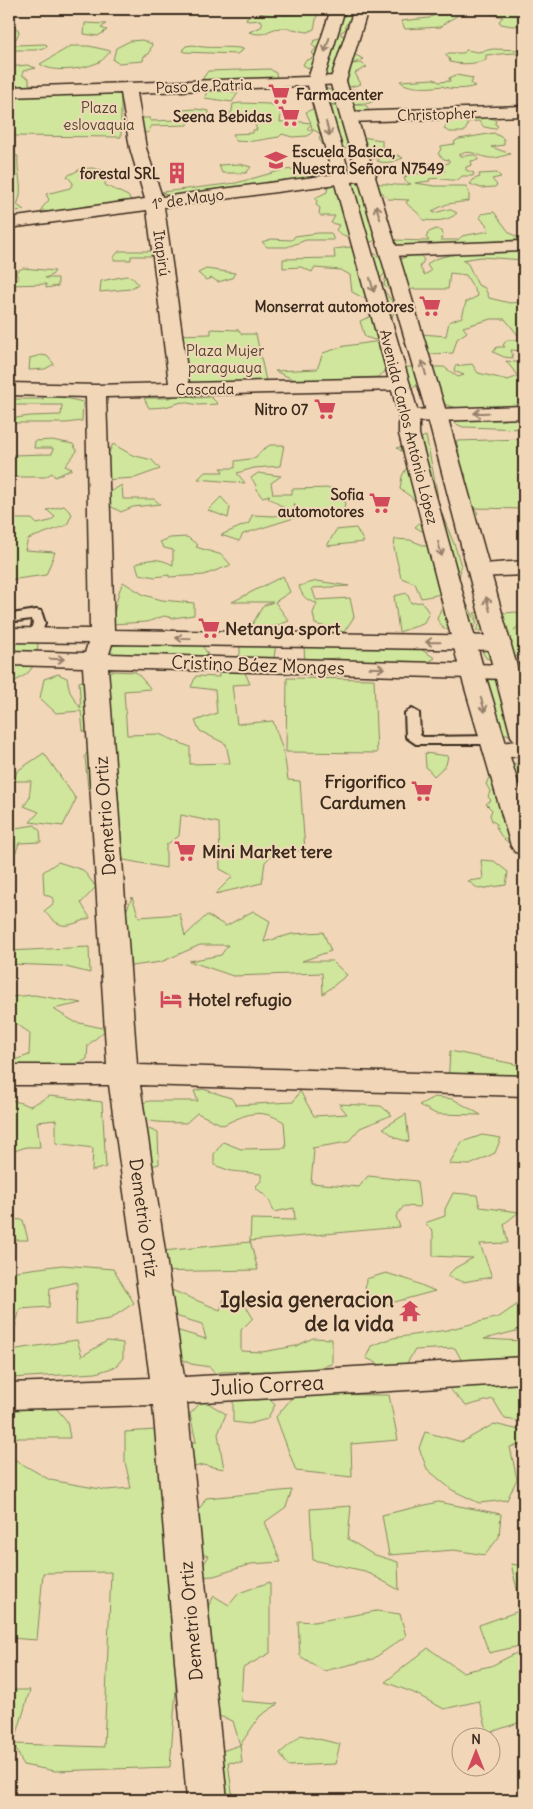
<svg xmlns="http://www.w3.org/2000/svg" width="533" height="1809" viewBox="0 0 533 1809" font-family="Delius,sans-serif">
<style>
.green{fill:#cfe69c;stroke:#85885d}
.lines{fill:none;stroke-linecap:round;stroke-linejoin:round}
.service-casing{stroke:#3b2a1e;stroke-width:4}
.minor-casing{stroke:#3b2a1e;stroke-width:3}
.secondary-casing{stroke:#3b2a1e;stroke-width:3}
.service{fill:#f1d7b8;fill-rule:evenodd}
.minor{fill:#f1d7b8;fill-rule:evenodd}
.secondary{fill:#f1d7b8;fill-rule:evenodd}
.oneway{stroke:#96806b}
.labels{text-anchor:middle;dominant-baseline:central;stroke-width:4;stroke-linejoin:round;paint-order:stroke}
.far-street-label{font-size:15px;fill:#3b2a1e;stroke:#f1d7b8}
.far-poi-label{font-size:15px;font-weight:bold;fill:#3b2a1e;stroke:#f1d7b8;text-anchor:end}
.far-park-label{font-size:15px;fill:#514631;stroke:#f1d7b8}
.poi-label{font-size:18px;font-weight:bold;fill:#3b2a1e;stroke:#f1d7b8;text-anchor:start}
.street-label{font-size:18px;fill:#3b2a1e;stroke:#f1d7b8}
.near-poi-label{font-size:21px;font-weight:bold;fill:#3b2a1e;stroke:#f1d7b8;text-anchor:end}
.near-street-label{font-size:21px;fill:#3b2a1e;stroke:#f1d7b8}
</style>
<rect width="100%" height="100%" fill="#f1d7b8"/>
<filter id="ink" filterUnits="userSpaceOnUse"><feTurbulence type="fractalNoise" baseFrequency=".02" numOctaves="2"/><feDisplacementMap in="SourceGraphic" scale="10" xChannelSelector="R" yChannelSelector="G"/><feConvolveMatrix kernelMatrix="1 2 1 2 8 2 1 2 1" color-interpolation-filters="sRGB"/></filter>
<g filter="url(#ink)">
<path class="green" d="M395,9H434L461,12C455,19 446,20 441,27L405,29L401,21L429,18L436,14L397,12Z
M486,9H517L524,11V25L512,26L501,24L499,21L503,17L487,13Z
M272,11L283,15L318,11L314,29L308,32C298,31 290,27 280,28C267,29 265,38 249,32L261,27L263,23L260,20L249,21L246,20L247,17Z
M346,11L354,14L357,22L346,24V29L341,32V35L352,37L354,54L363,59L352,64L361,63L367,67L355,73L361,84L350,87L331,85L338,80L308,79V73L312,70L303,65L305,61L315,57L312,53L316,48L312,45L314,41L323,37L321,33L331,30L332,28L324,24L334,19L327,16Z
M85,23L106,24L101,28L107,30L98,36L84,34Z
M9,27L18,29L19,33L13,44L15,45L46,44L47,47L35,50H9V46H11L9,44Z
M142,40L152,44L149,54L144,56L143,61L118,63L113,60L116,48L130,41Z
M193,45C208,50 228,45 244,49L237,54L184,52L183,49L186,46Z
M71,46H89L111,51C107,54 104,60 99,62C85,69 53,74 40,64Z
M493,49L523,50L524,59L515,53L486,55V60C475,64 462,65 450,62L449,58L445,55L449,53H463L466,50L478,52Z
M27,65L36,68L23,71V76L29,78V84L48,87L20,93L9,92V67Z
M270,69L276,73L277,80L207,82L203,78L208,71Z
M456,75L473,78L471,84L475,86C468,89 449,90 442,86C432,88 406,89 400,81L434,79L439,82L450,81L449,78Z
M320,87L335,91L329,98L335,99L341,90C353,90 363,89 374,95V100L370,103L320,105L314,103L311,92Z
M207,90C217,92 227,90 238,93L232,102L205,98Z
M86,93H121V137L9,136V95L41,96Z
M241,103L269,104L278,107L281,115L280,122L293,121L311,123L306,112L317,107L331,105H366L374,119L352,125L355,136L382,140V148L387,152L386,156L397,155L403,158C394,162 385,164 377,161L382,157C359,162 366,155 349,148C334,149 328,154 319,139L321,134L312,129L311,124L307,129L313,131L308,136L292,137L282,134L279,137C264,139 251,143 236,141L233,134L253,133V130H257L254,122H259L251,117L227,118L232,111L233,104Z
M196,109L209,111L208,118L188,119V125L151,126L149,132L141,134L137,118H150V121L178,120V114L183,110Z
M488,117L496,120L495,124L498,126L495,129L484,127L479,121L465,122L468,125L464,132H450L444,129L447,123L454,120L452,118Z
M494,133L504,139V145L491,147L511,154C504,155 497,159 490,158C479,157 471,148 459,155C465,158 471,153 477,156L478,160L471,161L472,165L466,167V170L474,173L473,176H462L458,180C448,181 440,177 429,179L430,181L415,183L435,186H466L469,193V201L447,204L432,211L434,213L449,209L457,213C448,222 434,221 423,220C419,211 410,209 406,202L409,200L388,199L383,193L379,192L385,236C367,246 364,242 346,236C341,234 340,234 336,230L339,225L331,223L335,216H321L319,213L320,208L316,205L317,200L315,198L327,192L328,184L357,176L370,185C384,181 397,188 411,184L406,182L404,178L407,177L403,173L406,171L422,174L429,170L445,171L444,169L414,164H446L449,162V160L444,159L438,154L441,149V146L454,144L455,141L459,139Z
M9,155L18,156C16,175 25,188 17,205L24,210L9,212Z
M240,164L251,167L246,173H222L219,165Z
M92,168L106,171L105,185L128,196L131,200L126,207L64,213L42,211V208L49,200L46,194L70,188L73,183L67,176L81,169Z
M309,168L307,174L321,175L320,178L171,198L162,192L236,183L283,170Z
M497,173L501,177L492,179L497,185L495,187L481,188L470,184L474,179L480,177L479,174Z
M494,212L509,232L518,238V240L405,246L395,245L393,240L429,241L426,237L428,235L427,233L436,229L442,231L443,235L441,240H458L462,236L489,231L486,224L480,218L481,214Z
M318,233H331L334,240H306L287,247H267L262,242L271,239L292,240L295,236Z
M351,247L368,250L387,261L388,268L400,259L419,253L424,260L420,267L424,275L431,271L427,265C437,250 506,251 524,251V260L481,257L462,260L468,264L478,285L485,288L489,298L510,303L524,302V337L517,334L505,319H491L463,327L467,332L457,339L453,353L430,354L422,345V334L446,336L449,322L462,317L466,302L478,296L466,275L450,273L448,289H413L396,297L384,285L387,270L378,282L396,307L391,320L393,324L375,340L365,337L360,321L374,315L371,302L352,292L350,275L341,270L314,268L312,272L301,267L283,268V259L335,258L334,249Z
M119,251H153L152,256H131V260H114V257Z
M23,268L55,271L52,275L45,278H58V286L46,288V284L9,285V279H19L15,272Z
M206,269L235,273L232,278L218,282L212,278L206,280L198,273Z
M126,276L132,277L138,284L130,289L100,292L101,281Z
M211,329L239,330L241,334H256L266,381L181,385L175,335L211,334Z
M507,340H523L520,344L523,351L511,350L513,358L504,357L493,352L497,347H505L503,345Z
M381,341L388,369L378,377L297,381L275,371L317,369L323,353L345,346Z
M41,355L47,356L54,364L45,369L29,370L30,358Z
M506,361L524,363V407L462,409L446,405L427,381L412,388L408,399L399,367H444L458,377L464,375L454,371L455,366L472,364L478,373L508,380L518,376Z
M9,392L13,399H43L44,393L83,402L82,421L66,423H9V419L30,416L61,415L62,405H9Z
M193,393L194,398L211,397L218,404L199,405L182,402L165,407L149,408L144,398H169L181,394Z
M524,413V429L463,427L454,423L460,419L504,420Z
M426,436L437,492L438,505L455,546L461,566L458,587L477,623L469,634L444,629L437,619L447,593L421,598L415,583L401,578L394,548L395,539L410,540L436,550L434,538L415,527L428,515L410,496L400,489L402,476L412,458L397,448Z
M524,439V509L474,508L478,513L474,516L458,480L466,478L465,473L462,474L444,455L459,451L456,441Z
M52,440L73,444L77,451L65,466L72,469L55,477L52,473L45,477H9V455L52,454L53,448H34L35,441Z
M113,444L132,455L152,460L160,469L135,478L102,480L107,456Z
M270,445H284L280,466L254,468L237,473L245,483L198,479L205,472H223L221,468H235V461L256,458L262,450Z
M258,473L281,476L271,483L273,494H292V489L332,488L333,499H346L343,512L297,510L294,503L297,517L243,534L239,541L221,535L249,523L252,515L275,516L287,510L268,497L270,495L262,497C256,491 257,484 251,478Z
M122,485L123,499H154L160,504L133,507L121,512L110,506L103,496Z
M221,497L230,507L228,518L208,510Z
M64,506L72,514L67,525L28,539L25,550L55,552L46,575L9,580V519H32L37,524L50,521L55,517L47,510Z
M356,528L364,542L327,546L336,530Z
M187,537L198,545L196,547L222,555L231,565L204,575L169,577V575L155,577L139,574L136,564C149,558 160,558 173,565V550L164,548L160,542L170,538Z
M283,576L290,592L275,602L289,621L267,629L250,628L263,606L273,602H232Z
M317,581L349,586L312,588L316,600L350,598L354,617L344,632L315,624L313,613L317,603C306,601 302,596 299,586Z
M123,582L144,595L162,600L194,603V615L173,618L164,616L147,622L111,624C116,610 116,596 123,582Z
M407,593L411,603L422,602L429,613L423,624L399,632L394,596Z
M497,608L505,613L516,612L523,617L524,621L514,630L524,629V658L511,656L494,660L486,658L481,649L488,631H476L480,623L474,613Z
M124,640L201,644L208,654L194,662L108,656L107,648Z
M9,641L38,643L37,654L39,659L27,674L9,685Z
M256,644H276L273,664L233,662L240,654V646Z
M304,647L419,648L435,658L422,666L342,664L339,658L323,659L305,663Z
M219,665L242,666L250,684L232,685L237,724L273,721L284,753L288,780L300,781L305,851H276L265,862L262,883L215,894L233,876L220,869L219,823L181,815L179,836L166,845V868L93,854L119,805L118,790L88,789L85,756L95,739L83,731L81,711L56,713L40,698L44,679L58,674L67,678L70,692L81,709L79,682L112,671L136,672L151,689L124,691L127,735L159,734L190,747V764L230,763L226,744L200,731L195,721L217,713L215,690L191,687L196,676L219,677Z
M483,668L499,673L504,691L499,695L510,709L514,736L497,732Z
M287,678L374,679L377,753L286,752Z
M44,753L76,799L63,826L30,822L39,812L24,806L29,799L31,781H14L17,771Z
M425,753L448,756L446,765L434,776L426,767Z
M510,761L518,765L520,772L524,774V846C510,846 501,840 496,826L497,824L492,821L490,815L492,810L486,804L491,800L488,797L490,791L486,784C491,771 498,766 510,761Z
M35,825L40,831L41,842L19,843L16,852H9V829Z
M481,860L494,861L508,872L506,885L479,889L468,881L483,879Z
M58,862L83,870L96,887L81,903L90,918C66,926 63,932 44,911L53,904V898L44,894L43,872Z
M132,897L139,917L180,914L185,936L207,915L226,926L253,911L270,921L264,942L292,934L323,932L331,951L302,961H332L347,975L323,994L322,973L233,976L189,961L221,955L228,945H200L161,962L102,970Z
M89,947L90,973L62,966L9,964V951Z
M34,995L82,1003L53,1009L75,1022L107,1029L88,1045L87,1059L59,1075L19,1067L9,1062L29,1055L30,1033L9,1019V997Z
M450,1051L524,1066V1084L448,1086Z
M203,1089L231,1098L236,1105L293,1102L300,1091L314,1116L347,1114L339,1104L381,1106L392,1115L360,1128L348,1142L312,1148L314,1150L311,1183L359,1187L368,1176L417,1181L420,1207L404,1206L396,1216L400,1227L250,1241L258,1270L148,1272L144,1253L250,1242L251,1219L295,1220L294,1208L274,1212L269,1199L255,1187L261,1181V1174L231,1171L214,1165V1154L223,1142L241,1149L286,1148L284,1122C259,1107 247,1114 223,1125L197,1113L186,1123C165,1122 141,1125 126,1108L149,1101H198L194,1091Z
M50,1096L102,1102L106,1167L92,1171L93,1148L56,1143V1120L37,1122L40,1147H26L9,1153V1099L30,1106Z
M434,1097L453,1099L481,1115L436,1114L419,1105Z
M406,1114L409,1142L396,1138L383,1128Z
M135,1123L158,1133L159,1164L140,1169Z
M482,1135L501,1138L495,1153L470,1165L449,1164L462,1142Z
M453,1193L477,1195L480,1207L519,1212L504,1224L508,1243L480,1244L492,1277L463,1282L447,1276L455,1268L473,1258L433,1256V1231L425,1223L445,1216V1209Z
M9,1219L23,1220L28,1240H9Z
M62,1265L113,1269L134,1303L110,1319L76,1324L77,1282L50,1288L49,1307L20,1309L9,1349V1272Z
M386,1273L409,1280L435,1291L380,1306L365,1293L366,1279Z
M169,1289L220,1310L225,1296L242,1300L253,1318L241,1330V1351L262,1352L296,1346L313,1338L332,1339V1364L291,1375L267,1371L221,1372L216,1374L210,1367L191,1364L162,1349L169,1328L206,1339L202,1324L172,1315Z
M518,1304L524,1312V1329L484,1339L522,1341L524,1342V1374L468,1373L455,1348L415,1350L400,1374L366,1358L371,1346L393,1338L447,1330L499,1317Z
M77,1340L82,1356L107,1341L123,1343V1358L115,1367L96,1373L11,1378C6,1365 10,1359 17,1349Z
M524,1377V1403L521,1405L524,1410V1422L505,1419L493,1399L466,1406L441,1380Z
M233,1388H260L275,1405L267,1419L249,1424L233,1422Z
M295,1394L389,1395L398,1440L351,1444L352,1477L296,1471L276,1417Z
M45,1395L67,1421L70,1438H11L12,1458L50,1480L106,1490L131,1488L125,1462V1432L170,1429L171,1443L196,1442L190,1414L203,1400L226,1414L218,1434L224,1469L203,1465L179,1470L170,1446L176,1689L170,1767L55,1771L23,1765L14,1744L9,1745V1690H30L14,1744L104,1747L111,1572L43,1573L37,1640L9,1638V1396Z
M494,1424L524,1431V1444L510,1447L517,1479L507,1500L479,1503L452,1490L427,1469L419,1448L425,1432L462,1442Z
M292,1490L286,1507L265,1522L281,1562L251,1564L214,1576L195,1577L209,1556L184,1550L191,1524L206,1498Z
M438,1502L501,1514L499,1537L485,1555L454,1550L389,1555L382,1515Z
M351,1506L348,1539L372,1554L398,1562L399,1590L365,1571L313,1560L310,1509Z
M511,1564L524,1566V1645L489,1653L479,1625L522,1610Z
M270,1582V1653L243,1668L241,1701L278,1704L260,1716L240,1745L242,1763L228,1762L233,1800H216L210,1785L216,1753L240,1745L233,1721L219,1716L216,1699L202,1672L216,1651H202L200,1620L214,1596L229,1605L239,1593Z
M377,1611L400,1614L406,1636L373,1659L324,1671L300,1656L298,1621L314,1622Z
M428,1648L462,1672L491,1666L524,1649V1721L488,1733L479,1701L444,1709L414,1693L385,1682Z
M301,1735L340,1744L335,1764L288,1766L280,1753Z"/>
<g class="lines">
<g class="service-casing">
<path id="service" d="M36,610L41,611L45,623L41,636L35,640L29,636L33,623L31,619L17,621L11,617L12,614Z
M412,709L419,713L420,735L423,737L493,736L500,740L493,744H416L406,737L405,713Z"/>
</g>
<g class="minor-casing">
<path id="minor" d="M338,76L344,78L346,81L344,84L137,93L146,148L162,197L367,170L373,171L376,175L373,179L367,180L164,207L189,383L400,378L407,380L410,384L407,388L400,390L106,397L114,630L499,636L507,638L511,643L507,648L499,650L112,644L109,654L507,665L516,667L519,672L516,677L507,679L108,668L137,1065L524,1076V1096L140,1085L184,1377L524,1357V1383L187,1403L227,1800H187L153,1405L9,1409V1383L150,1378L109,1085H9V1065H107L83,667L9,665V651L85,653L88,643L9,642V628L90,629L86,397L9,395V383L96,385L169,383L147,210L9,228V218L145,199L130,148L121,93L9,97V87Z
M524,106V116L349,122L343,120L341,117L343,114L349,112Z
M524,241V251L390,256L384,255L381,251L384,247L390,246Z
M524,406V418L409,422L402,420L399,416L402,412L409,410Z
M524,561V575L479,577L471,575L468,570L471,565Z
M524,740V756L496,758L487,755L483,750L487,745Z"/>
</g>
<g class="secondary-casing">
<path id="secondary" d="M331,9H345L323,82L419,416V434L484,671L524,803V854L515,852L511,846L460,671L399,434V416L307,82Z
M354,9H368L346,81L447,415L524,692V744L515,741L511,736L427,415L330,81Z"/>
</g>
<use href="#service" class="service"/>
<use href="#minor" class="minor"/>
<use href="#secondary" class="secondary"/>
</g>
<defs><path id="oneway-shaft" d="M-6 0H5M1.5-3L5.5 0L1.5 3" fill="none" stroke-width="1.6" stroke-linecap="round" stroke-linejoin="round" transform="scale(1.25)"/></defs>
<g class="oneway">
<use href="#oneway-shaft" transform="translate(327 45) rotate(108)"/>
<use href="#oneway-shaft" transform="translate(328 129) rotate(74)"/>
<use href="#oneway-shaft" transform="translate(378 212) rotate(-107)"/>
<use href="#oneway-shaft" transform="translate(372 285) rotate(74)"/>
<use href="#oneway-shaft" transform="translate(424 368) rotate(-106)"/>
<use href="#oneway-shaft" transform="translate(481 413) rotate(178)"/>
<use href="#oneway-shaft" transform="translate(440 549) rotate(75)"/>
<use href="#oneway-shaft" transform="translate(488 604) rotate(-105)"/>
<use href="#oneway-shaft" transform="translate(183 638) rotate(-179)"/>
<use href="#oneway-shaft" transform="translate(433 642) rotate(-179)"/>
<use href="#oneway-shaft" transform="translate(57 659) rotate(2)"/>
<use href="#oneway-shaft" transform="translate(377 668) rotate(2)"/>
<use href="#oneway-shaft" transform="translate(483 705) rotate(73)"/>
</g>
</g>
<defs>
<g id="supermarket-bare" transform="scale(1.725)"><path d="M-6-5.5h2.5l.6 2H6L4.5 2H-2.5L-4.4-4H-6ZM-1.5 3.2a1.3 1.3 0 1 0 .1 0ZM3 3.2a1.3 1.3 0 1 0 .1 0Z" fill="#d1495b" stroke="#f1d7b8" stroke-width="2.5" paint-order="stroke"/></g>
<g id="school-bare" transform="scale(1.725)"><path d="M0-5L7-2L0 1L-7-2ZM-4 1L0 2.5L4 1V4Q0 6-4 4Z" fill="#d1495b" stroke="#f1d7b8" stroke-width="2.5" paint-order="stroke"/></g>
<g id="building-bare" transform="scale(1.725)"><path d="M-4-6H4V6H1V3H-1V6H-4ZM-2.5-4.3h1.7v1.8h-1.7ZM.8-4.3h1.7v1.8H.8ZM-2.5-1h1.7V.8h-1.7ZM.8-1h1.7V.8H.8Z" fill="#d1495b" stroke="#f1d7b8" stroke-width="2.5" paint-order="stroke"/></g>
<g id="hotel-bare" transform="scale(1.725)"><path d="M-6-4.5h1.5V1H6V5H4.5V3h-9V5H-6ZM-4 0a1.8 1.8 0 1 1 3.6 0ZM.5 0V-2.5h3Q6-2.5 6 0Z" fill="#d1495b" stroke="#f1d7b8" stroke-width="2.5" paint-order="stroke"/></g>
<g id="temple-bare" transform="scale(1.725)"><path d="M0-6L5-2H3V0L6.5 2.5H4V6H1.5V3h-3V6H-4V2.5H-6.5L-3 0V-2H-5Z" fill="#d1495b" stroke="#f1d7b8" stroke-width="2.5" paint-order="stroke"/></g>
</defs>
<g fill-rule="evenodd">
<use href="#supermarket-bare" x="279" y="94"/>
<use href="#supermarket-bare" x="289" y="116"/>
<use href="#school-bare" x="276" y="160"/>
<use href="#building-bare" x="177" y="173"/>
<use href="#supermarket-bare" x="430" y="306"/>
<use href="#supermarket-bare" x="325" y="409"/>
<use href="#supermarket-bare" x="380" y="503"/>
<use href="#supermarket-bare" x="209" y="628"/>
<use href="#supermarket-bare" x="422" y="791"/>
<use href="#supermarket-bare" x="185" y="851"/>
<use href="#hotel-bare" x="171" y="999"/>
<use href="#temple-bare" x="410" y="1311"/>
</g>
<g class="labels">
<g class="far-street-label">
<text transform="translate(204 86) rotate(-2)">Paso de Patria</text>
<text transform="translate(437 114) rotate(-2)">Christopher</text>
<text transform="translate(188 199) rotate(-8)">1° de Mayo</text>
<text transform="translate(162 253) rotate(82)">Itapirú</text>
<text transform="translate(205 389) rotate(-1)">Cascada</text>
<text transform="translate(409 427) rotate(76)">Avenida Carlos António López</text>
</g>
<g class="far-poi-label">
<text x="296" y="94" text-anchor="start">Farmacenter</text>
<text x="272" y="116">Seena Bebidas</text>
<text x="292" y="151" text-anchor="start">Escuela Basica,<tspan x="292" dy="17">Nuestra Señora N7549</tspan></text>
<text x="160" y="173">forestal SRL</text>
<text x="414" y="306">Monserrat automotores</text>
<text x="308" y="409">Nitro 07</text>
<text x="364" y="494">Sofia<tspan x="364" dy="17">automotores</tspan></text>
</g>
<g class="far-park-label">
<text x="99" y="107">Plaza<tspan x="99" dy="17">eslovaquia</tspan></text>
<text x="225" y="350">Plaza Mujer<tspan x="225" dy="17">paraguaya</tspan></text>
</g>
<g class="poi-label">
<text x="225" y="628">Netanya sport</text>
<text x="406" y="781" text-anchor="end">Frigorifico<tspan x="406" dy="21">Cardumen</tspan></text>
<text x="202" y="851">Mini Market tere</text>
<text x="188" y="999">Hotel refugio</text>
</g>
<g class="street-label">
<text transform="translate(258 665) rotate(2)">Cristino Báez Monges</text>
<text transform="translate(105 816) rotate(-94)">Demetrio Ortiz</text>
<text transform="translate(144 1218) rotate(82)">Demetrio Ortiz</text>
<text transform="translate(191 1621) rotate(-95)">Demetrio Ortiz</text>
</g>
<g class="near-poi-label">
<text x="394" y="1299">Iglesia generacion<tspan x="394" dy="24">de la vida</tspan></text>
</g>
<g class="near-street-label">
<text transform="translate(267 1385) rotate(-3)">Julio Correa</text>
</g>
</g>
<rect width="533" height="1809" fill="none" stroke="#f1d7b8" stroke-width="30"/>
<rect x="15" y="15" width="503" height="1779" fill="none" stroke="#3b2a1e" stroke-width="2" filter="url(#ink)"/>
<g transform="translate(476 1752)"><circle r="24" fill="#f1d7b8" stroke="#a8927a"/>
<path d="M0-4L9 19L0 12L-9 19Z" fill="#d1495b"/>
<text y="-8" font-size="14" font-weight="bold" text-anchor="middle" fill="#3b2a1e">N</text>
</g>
</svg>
